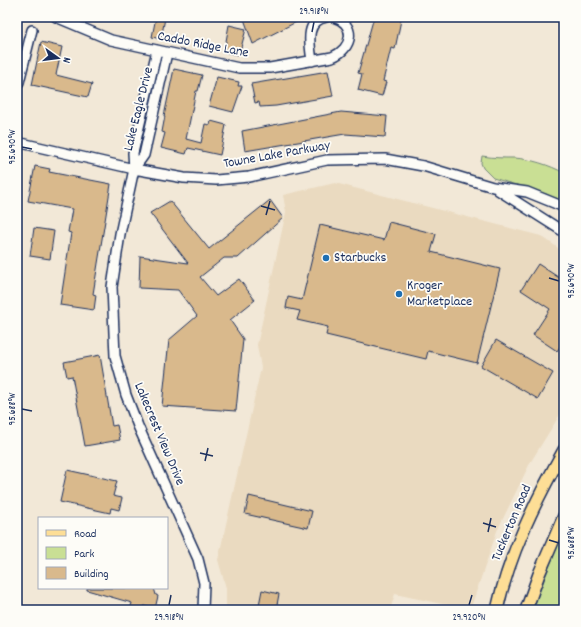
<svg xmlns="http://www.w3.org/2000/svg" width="581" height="627" viewBox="0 0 581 627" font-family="Dekko,sans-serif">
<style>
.built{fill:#eadac0}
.green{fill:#c9df94;stroke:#728779}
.building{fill:#d9b98c;stroke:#1b2f5e}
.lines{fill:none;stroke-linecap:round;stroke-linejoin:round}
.minor-casing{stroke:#1b2f5e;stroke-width:12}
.major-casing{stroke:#1b2f5e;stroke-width:14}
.minor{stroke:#fdfcf7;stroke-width:9}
.major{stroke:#fdde96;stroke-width:11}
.ticks{fill:none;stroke:#1b2f5e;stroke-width:1.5}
.poi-dot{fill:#1f6fb2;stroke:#fdfcf7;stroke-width:1.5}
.labels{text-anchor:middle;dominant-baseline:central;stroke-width:3.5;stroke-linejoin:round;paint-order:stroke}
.street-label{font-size:14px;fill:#1b2f5e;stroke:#fdfcf7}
.poi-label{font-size:14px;fill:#1b2f5e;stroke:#fdfcf7;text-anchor:start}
.neatline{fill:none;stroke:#1b2f5e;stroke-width:1.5}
.ticks-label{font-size:10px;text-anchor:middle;fill:#1b2f5e}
</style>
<rect width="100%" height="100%" fill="#f2e8d7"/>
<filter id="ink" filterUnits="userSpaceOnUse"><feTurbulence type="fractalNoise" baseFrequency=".025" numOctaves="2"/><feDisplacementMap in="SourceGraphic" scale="8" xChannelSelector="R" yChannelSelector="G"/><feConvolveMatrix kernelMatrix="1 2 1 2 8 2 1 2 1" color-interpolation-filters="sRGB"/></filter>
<g filter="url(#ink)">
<path class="built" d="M335,183L541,236L564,252V408L530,463L497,531L470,610L395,594L390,610H226V588L218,560L261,368L257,345L286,212L283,195Z"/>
<path class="green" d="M482,156C493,158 503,158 514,158C530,159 550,165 564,173V203L546,194L493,178L483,168L481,163Z
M564,530V552L560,567L561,610H532Z"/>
<path class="building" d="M156,17L165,18L161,39L152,37Z
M250,17H306L253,44L244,19Z
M374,17H390L401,20L395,49L391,48L383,81L386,82L382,96L358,90L362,74L358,73Z
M229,25L246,29L239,55L224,52Z
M41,42L62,47L56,75L92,84L88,97L32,85Z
M174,69L202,75L198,91H196L186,139L201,143L205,124L210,125L211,121L226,125L220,155L188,148L186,154L161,148L165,133L162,132L165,116H164Z
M328,71L333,96L276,106L260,107L259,102L255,103L251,84Z
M217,77L239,82L238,86H242L233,112L209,106Z
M341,112L387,116L385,137L345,134L245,151L242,131Z
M35,166L50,169L49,172L111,184L93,294L96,295L94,310L60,305L71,233L68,232L72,209L28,201Z
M270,200L283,218L238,258H224L200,277L216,296L239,279L255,300L230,320L243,339L236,411L162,406L169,340L197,316L178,290L139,288L140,256L188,263L150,213L170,201L209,249Z
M389,222L436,234L431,252L500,269L477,363L428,351L426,359L326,335L328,327L297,320L300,311L286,308L288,297L302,300L320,225L384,240Z
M34,228L54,231L50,259L30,256Z
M538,264L564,281V341L557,351L533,335L550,309L521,290Z
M496,340L553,373L538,399L481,366Z
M100,355L112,426L117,425L120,440L85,446L72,376L67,377L64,362Z
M67,470L117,481L113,496L122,498L119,510L111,508L110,513L60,502Z
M249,496L312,511L308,528L245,514Z
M87,588H154L156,595L158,596L155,609L144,606L143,610H130L132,603L87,590Z
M262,590L279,594L276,610H258Z"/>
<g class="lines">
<g class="minor-casing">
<path id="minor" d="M56,17L111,40L239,68H270L332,57C353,49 357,24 333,17
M157,50L133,153L134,169L120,234L112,287L115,356L126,395L138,426L198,559L204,583L203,610
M312,61C310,45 304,21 326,17
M17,82H19L32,30
M17,142L134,169L184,178L216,180L249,177L327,160L385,159L423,166L493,187L527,192L564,207
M134,169L144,155L167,53
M498,190L564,232"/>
</g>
<g class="major-casing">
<path id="major" d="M497,610C509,554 536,500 564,450
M526,610L539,574L564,516"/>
</g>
<use href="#minor" class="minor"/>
<use href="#major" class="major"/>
</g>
</g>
<path class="ticks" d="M312,32L314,22M22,147L32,149M261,206L275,210M266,215L270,201M549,278L559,281M22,409L32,411M200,453L213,456M205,461L208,448M483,523L496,527M488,532L491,518M549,540L559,543M169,605L171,595M469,605L472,595"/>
<g class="poi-dot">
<circle cx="326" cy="258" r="4"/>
<circle cx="399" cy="294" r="4"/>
</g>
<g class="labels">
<g class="street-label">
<text transform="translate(203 45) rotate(11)">Caddo Ridge Lane</text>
<text transform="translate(139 109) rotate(-76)">Lake Eagle Drive</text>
<text transform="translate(277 155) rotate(-10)">Towne Lake Parkway</text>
<text transform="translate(159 434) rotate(67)">Lakecrest View Drive</text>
<text transform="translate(512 523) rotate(-67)">Tuckerton Road</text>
</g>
<g class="poi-label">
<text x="334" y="258">Starbucks</text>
<text x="407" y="286">Kroger<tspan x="407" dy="16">Marketplace</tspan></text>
</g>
</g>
<rect width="581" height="627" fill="none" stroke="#fdfcf7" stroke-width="44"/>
<rect x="38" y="517" width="130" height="72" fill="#fdfcf7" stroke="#a3aaba"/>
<rect x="46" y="530" width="20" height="6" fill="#fdde96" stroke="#a3aaba"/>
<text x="74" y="537" font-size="12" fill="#1b2f5e">Road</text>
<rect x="46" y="547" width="20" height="12" fill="#c9df94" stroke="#a3aaba"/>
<text x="74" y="557" font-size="12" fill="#1b2f5e">Park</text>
<rect x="46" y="567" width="20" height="12" fill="#d9b98c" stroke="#a3aaba"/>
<text x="74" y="577" font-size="12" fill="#1b2f5e">Building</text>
<g transform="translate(58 58) rotate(104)" stroke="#fdfcf7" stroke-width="3" paint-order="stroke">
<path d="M0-3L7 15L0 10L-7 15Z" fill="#1b2f5e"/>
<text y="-6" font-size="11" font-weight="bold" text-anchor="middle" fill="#1b2f5e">N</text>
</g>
<rect x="22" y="22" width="537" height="583" class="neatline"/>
<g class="ticks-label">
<text x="314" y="14">29.918°N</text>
<text transform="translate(11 147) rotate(-90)" y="4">95.690°W</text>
<text transform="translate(570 281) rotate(-90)" y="4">95.690°W</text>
<text transform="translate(11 409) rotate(-90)" y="4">95.688°W</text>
<text transform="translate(570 543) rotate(-90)" y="4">95.688°W</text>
<text x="169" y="620">29.918°N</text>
<text x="469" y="620">29.920°N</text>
</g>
</svg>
